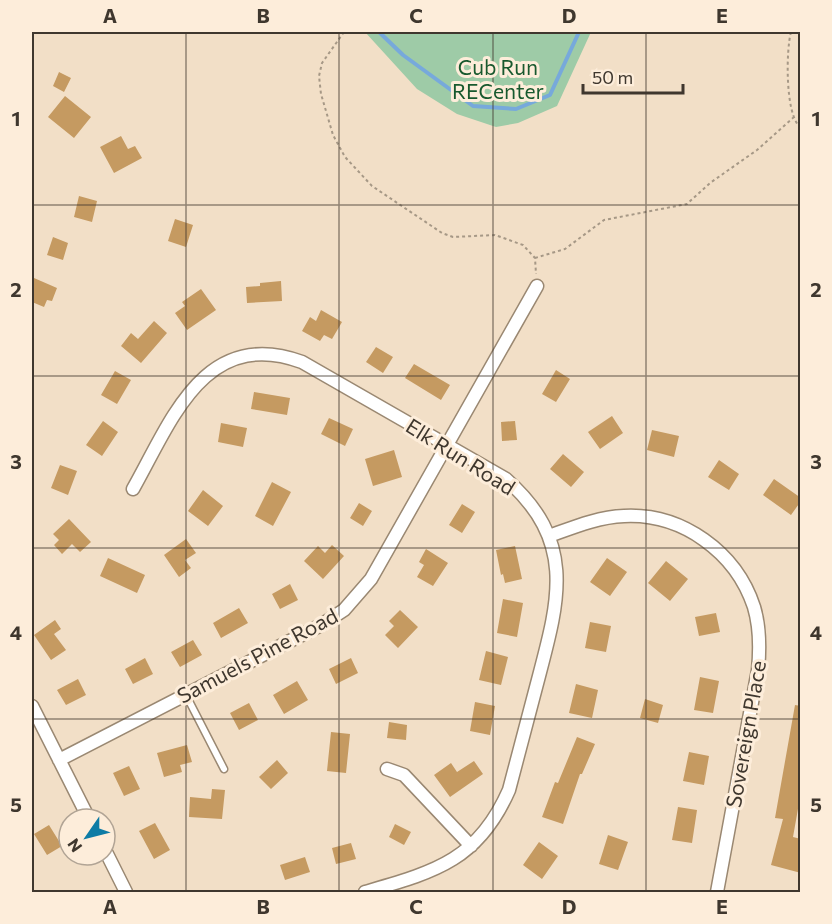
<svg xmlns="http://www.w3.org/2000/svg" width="832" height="924" viewBox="0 0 832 924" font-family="Commissioner,sans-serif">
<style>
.green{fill:#9ecba7}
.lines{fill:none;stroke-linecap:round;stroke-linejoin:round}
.stream{stroke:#77a9db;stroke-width:4}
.building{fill:#c59a61}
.service-casing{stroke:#9a8872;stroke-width:9}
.minor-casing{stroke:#9a8872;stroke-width:15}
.path{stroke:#a69886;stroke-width:2;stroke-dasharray:3 3;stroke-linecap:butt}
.service{stroke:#fff;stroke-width:6}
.minor{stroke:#fff;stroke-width:12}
.grid{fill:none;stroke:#3f372e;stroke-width:1.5;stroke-opacity:0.55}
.labels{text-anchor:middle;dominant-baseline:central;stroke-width:6;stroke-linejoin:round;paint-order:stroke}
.park-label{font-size:21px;fill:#18592e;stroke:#fdedda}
.street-label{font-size:21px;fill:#3f372e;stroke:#fdedda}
.neatline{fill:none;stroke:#3f372e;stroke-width:2}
.grid-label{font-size:20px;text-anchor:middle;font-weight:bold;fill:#3f372e}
</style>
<rect width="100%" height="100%" fill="#f2dfc7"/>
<path class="green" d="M365,32H364H591L557,106L518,123L496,127L457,114L417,89Z"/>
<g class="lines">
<path class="stream" d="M379,32L403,55L473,106L516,109L550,95L579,32"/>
</g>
<path class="building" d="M59,72L71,78L64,92L53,86Z
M65,96L91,117L74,138L48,117Z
M121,136L128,149L135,146L142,158L114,173L100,147Z
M79,196L97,201L92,222L74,217Z
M175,219L193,225L186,247L168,241Z
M53,237L68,243L63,260L47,255Z
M34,278L57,288L52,301L47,300L44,307L32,302V285Z
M281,281L282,301L247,303L246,287L260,286V283Z
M201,289L216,310L187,330L175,313L185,306L182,302Z
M321,310L342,322L332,339L324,335L320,341L302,331L310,317L316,321Z
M154,321L167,333L141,363L121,346L131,333L138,339Z
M376,347L393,357L383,373L366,362Z
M414,364L450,385L441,400L405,378Z
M556,370L570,379L556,402L542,394Z
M115,371L131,380L117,404L101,395Z
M254,392L290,398L287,415L251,409Z
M612,416L623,433L600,449L588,432Z
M329,418L353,429L345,446L321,434Z
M103,421L118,432L102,456L86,445Z
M515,421L517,440L502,441L501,422Z
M221,423L247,428L243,447L218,442Z
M652,430L679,436L674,457L647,450Z
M394,450L402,477L373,486L365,459Z
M563,454L584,472L571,487L550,469Z
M719,460L739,474L729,490L708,477Z
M60,465L77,471L68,495L51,488Z
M774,479L801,498V501L791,515L763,495Z
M272,482L291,492L273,526L255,516Z
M203,490L223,506L208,526L188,511Z
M359,503L372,511L363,526L350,518Z
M462,504L475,512L462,533L449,525Z
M69,519L91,542L80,552L72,544L62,554L54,545L59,540L53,534Z
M186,539L196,553L185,560L191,568L179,577L164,555Z
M332,545L344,556L323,579L304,561L318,546L325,553Z
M515,546L522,579L505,583L503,574L501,575L496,550Z
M426,549L448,563L433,586L417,577L424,565L419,562Z
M108,558L145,575L137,593L100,576Z
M607,558L627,572L610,596L590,582Z
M666,561L688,579L670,601L648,583Z
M290,584L298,600L280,609L272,594Z
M503,599L523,603L517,637L497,633Z
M239,608L248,623L221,638L213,623Z
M400,610L418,627L398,648L385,635L394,626L389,621Z
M716,613L720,632L699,636L695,617Z
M55,620L61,629L54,634L66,650L51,660L34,635Z
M590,622L611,626L606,652L585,648Z
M193,640L202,655L180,667L171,652Z
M486,651L508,657L501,685L479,680Z
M145,658L153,674L133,684L125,669Z
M351,658L358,673L336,684L329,669Z
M700,677L719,681L713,713L694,710Z
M78,679L86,695L66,705L57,690Z
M297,681L308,700L284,714L273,695Z
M576,684L598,690L592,718L569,713Z
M645,699L663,705L658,723L640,718Z
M475,702L495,706L490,735L470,731Z
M249,703L258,720L239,730L230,713Z
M795,705L801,706V792L793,837L801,839V873L771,865L783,819L775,818Z
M389,722L407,725L406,740L387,738Z
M331,732L350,734L346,773L327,771Z
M577,737L595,744L582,774H580L563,824L542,817L555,782L558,783Z
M187,745L192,762L180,765L182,772L164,777L157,753Z
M689,752L709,756L704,785L683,781Z
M277,760L288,773L271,789L259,777Z
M474,761L483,774L450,797L434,775L451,763L457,772Z
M129,766L140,789L124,796L113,773Z
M212,789L225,790L222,819L189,817L190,797L211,799Z
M678,807L697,810L692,843L672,840Z
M155,823L170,850L154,859L139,831Z
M395,824L411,832L404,845L389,837Z
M49,825L62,846L47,855L34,834Z
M608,835L628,842L618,870L599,864Z
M539,842L558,856L542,879L523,865Z
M351,843L356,859L336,864L332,848Z
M305,857L310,872L285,880L280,865Z"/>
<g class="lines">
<g class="service-casing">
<path id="service" d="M186,695L224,769"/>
</g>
<g class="minor-casing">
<path id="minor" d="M133,489C171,422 204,326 302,362L506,479C575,540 560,597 539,676C529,714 519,752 509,790C478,861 434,872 365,892
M549,536C574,527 598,517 624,516C682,513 736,552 754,607C760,627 760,649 758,670L717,892
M32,706L89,819
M59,760L321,625L344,610L371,579L537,286
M387,769L404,775L471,846
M105,850L126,892"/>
</g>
<path class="path" d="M344,32L322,63L319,76L321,94L333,135L345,157L372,186L442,233L453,237L495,235L523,245L535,258L536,274
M791,32C786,50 785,114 800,127
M535,258L565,249L604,220L687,204L710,183L757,150L794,117"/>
<use href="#service" class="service"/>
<use href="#minor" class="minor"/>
</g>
<path class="grid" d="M186,32V892M339,32V892M493,32V892M646,32V892M32,205H800M32,376H800M32,548H800M32,719H800"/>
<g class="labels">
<g class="park-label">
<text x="498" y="66">Cub Run<tspan x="498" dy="24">RECenter</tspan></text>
</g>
<g class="street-label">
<text transform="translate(461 456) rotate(32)">Elk Run Road</text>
<text transform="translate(257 655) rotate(-28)">Samuels Pine Road</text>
<text transform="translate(745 734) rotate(-80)">Sovereign Place</text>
</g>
</g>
<rect width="832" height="924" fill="none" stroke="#fdedda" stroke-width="66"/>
<g transform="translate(87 837) rotate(235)"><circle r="28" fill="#fdedda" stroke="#b1a495" stroke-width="1.5"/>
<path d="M0-4.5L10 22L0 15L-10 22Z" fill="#0e7ca5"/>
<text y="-9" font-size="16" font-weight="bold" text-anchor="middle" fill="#3f372e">N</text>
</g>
<path d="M583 84v9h100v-9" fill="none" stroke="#3f372e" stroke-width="3"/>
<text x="592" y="84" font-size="18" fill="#3f372e" stroke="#fdedda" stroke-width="4.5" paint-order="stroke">50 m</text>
<rect x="33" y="33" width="766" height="858" class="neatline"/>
<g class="grid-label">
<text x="110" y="23">A</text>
<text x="263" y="23">B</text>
<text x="416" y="23">C</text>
<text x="569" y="23">D</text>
<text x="722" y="23">E</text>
<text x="16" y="126">1</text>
<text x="816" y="126">1</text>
<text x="16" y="297">2</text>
<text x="816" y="297">2</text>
<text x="16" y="469">3</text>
<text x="816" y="469">3</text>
<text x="16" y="640">4</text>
<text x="816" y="640">4</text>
<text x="16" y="812">5</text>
<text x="816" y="812">5</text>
<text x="110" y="914">A</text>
<text x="263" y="914">B</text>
<text x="416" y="914">C</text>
<text x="569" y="914">D</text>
<text x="722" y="914">E</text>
</g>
</svg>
